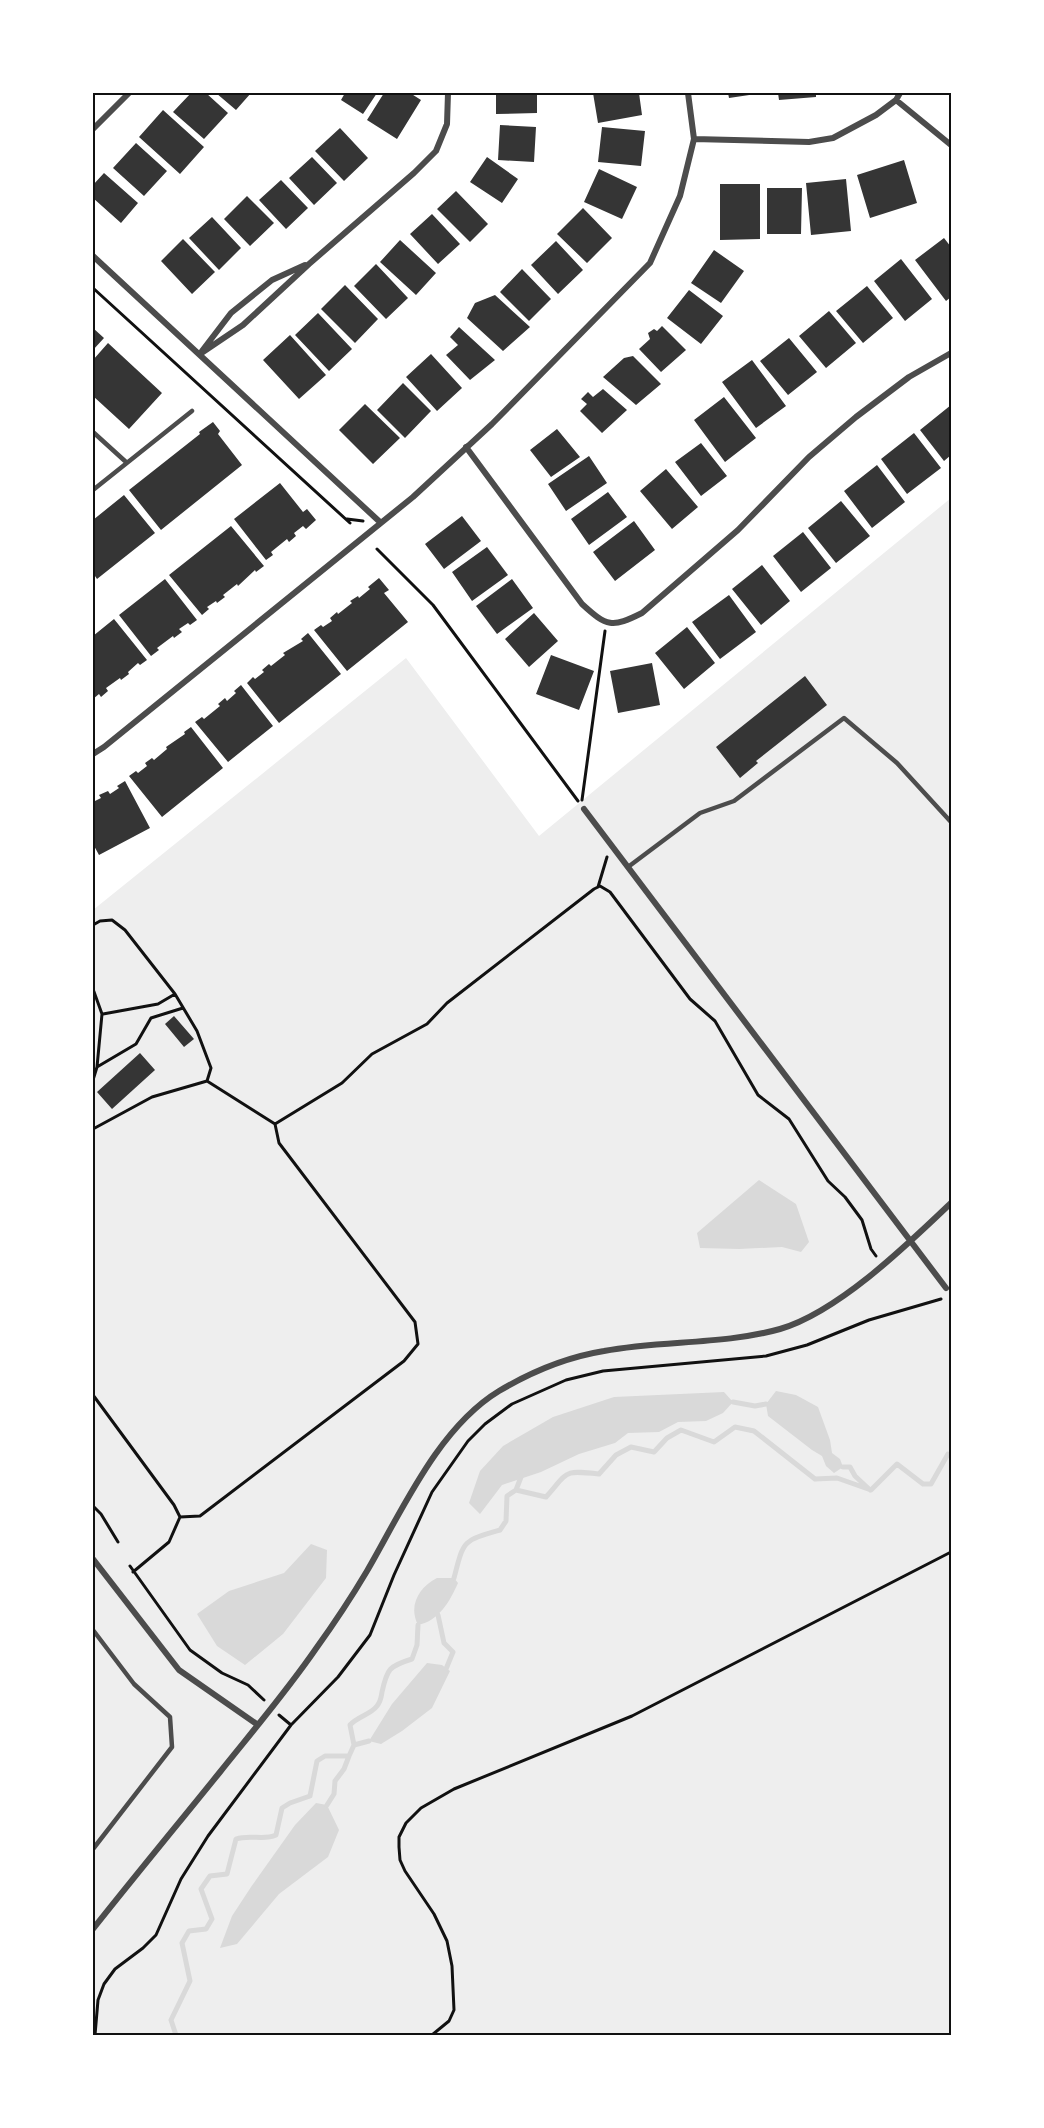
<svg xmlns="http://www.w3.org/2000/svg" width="1044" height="2128" viewBox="0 0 1044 2128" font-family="Ubuntu,sans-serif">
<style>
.green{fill:#eee}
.water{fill:#d9d9d9}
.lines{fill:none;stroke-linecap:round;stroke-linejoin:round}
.stream{stroke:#d9d9d9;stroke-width:5}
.building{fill:#353535}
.path{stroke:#111;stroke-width:3}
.service{stroke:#4c4c4c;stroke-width:4.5}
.minor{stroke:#4c4c4c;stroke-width:6}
.neatline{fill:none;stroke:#111;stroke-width:2}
</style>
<rect width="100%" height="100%" fill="#fff"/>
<path class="green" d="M951,498V2035H93V910L406,658L539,836Z"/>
<path class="water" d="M759,1180L796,1204L809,1242L801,1252L782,1247L739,1249L700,1248L697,1233Z
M776,1391L796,1395L818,1407L830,1440L832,1453L840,1459L843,1467L834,1473L826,1466L822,1456L812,1450L768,1416L766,1404Z
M724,1392L733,1402L723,1413L706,1421L678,1422L659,1432L628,1433L615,1443L579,1454L541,1472L502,1485L480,1514L469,1503L480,1471L503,1446L553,1417L614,1397Z
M311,1544L327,1550L326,1578L283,1634L245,1665L217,1646L197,1614L229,1591L284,1573Z
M437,1578H454L458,1583C450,1601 439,1621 418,1625C408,1606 419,1587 437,1578Z
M427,1663L442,1665L450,1671L432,1708L402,1731L381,1744L369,1741L392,1704Z
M316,1803L327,1805L339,1830L328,1857L279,1894L237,1944L220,1948L232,1916L251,1887L295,1825Z"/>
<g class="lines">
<path class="stream" d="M733,1402L755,1406L766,1404
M843,1467H850L855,1476L870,1490
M516,1490L521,1477
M454,1578C464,1540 462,1541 500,1530L506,1521L507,1496L516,1490L546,1497C569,1471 563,1470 599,1474L616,1455L631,1447L654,1452L667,1438L681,1430L714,1442L735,1427L754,1431L815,1479L837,1478L871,1490L897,1464L923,1484H931L948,1454L951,1455
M438,1615L444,1643L453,1652L446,1669
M354,1745L369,1741
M327,1805L334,1794L335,1781L344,1769L349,1756
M176,2035L171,2020L190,1981L182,1943L189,1931L206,1929L212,1919L201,1889L210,1876L227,1874L236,1839C251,1834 263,1841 276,1835L282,1808L290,1803L310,1796L317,1761L325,1756H349L354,1745L350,1725C358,1716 370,1715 377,1706C381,1701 381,1698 382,1692C387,1669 389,1666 412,1659L417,1645L418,1625"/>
</g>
<path class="building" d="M191,93H206L228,113L204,139L173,112Z
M216,93H251L236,110Z
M345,93H377L363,114L341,100Z
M384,93H410L421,100L397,139L367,120Z
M496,93H537V113L496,114Z
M593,93H639L642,115L598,123Z
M728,93H756V94L729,98Z
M778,93H816V97L779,100Z
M163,110L204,147L180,174L139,137Z
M500,125L536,127L534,162L498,160Z
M602,127L645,131L641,166L598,162Z
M340,128L368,158L344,181L315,151Z
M136,143L167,171L144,196L113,168Z
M312,157L337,183L314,205L289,178Z
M487,157L518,179L502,203L470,182Z
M904,160L917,203L870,218L857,175Z
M599,169L637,187L622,219L584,202Z
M104,173L138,203L121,223L93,198V185Z
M846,179L851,231L811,235L806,183Z
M281,180L308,208L286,229L259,200Z
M720,184H760V239L720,240Z
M767,188H802L801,234H767Z
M456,191L488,224L470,242L437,209Z
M247,196L274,223L250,246L224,219Z
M583,208L612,238L587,263L557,234Z
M432,214L460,244L438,264L410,234Z
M212,217L241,248L219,270L189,238Z
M944,238L951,247V297L946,301L915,260Z
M183,239L215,272L192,294L161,261Z
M400,240L436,273L416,295L380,262Z
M556,241L583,270L558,294L531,265Z
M714,250L744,271L721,303L691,283Z
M901,259L932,299L905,321L874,281Z
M376,264L408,298L386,319L354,286Z
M522,269L551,299L529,321L500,292Z
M345,285L378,319L355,343L321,309Z
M867,286L893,318L863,343L836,311Z
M689,290L723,316L701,344L667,318Z
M495,295L530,327L503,351L467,318L475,303Z
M829,311L856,343L826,368L799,336Z
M318,313L352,349L329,371L295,335Z
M662,326L686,350L661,372L639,349L650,339L648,333L654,329L657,331Z
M459,327L495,360L470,380L446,355L458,345L450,337Z
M93,328L104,338L93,350Z
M290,335L326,375L299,399L263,360Z
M789,338L817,372L788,395L760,361Z
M108,343L162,393L129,429L93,396V360Z
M431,354L462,388L437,411L406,377Z
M633,356L661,384L636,405L603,377L624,358Z
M752,360L786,406L756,428L722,382Z
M403,383L431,411L405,438L377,410Z
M603,389L627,410L602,433L580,411L587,404L581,399L588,392L593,397Z
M724,397L756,438L725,462L694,420Z
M365,404L400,438L373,464L339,430Z
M951,405V455L944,461L920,430Z
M213,422L220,431L218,434L242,465L161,530L129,490L200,434L199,432Z
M557,429L580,457L551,477L530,450Z
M914,433L941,468L907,494L881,459Z
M701,443L727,476L701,496L675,462Z
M589,456L607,483L566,511L548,484Z
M877,465L905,502L872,528L844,491Z
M666,469L698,507L672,529L640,491Z
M280,483L303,512L307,509L316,520L306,529L303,526L294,533L296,536L289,542L287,539L271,552L273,555L266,560L234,519Z
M608,492L627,517L589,545L571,519Z
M124,495L155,533L97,579L93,573V520Z
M841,501L870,536L836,563L808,528Z
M462,516L481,541L444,569L425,544Z
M634,521L655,550L615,581L593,552Z
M231,526L264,566L256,572L255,570L238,586L237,584L223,595L225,597L217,603L216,601L207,607L209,609L202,615L169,575Z
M803,532L831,568L801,592L773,556Z
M487,547L508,575L472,601L452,572Z
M762,565L790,601L761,625L732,589Z
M379,578L389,590L384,593L408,622L347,671L314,630L321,625L323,627L332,621L330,618L337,612L338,614L352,603L350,601L358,596L359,598L370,589L368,587Z
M165,579L197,620L190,625L188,623L179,629L182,632L174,638L173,636L157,648L159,650L151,656L119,615Z
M512,579L533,608L497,634L476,606Z
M729,595L756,632L720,659L692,622Z
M534,613L558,641L529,667L505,639Z
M114,619L147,660L140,665L138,663L128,672L129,674L121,680L120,678L106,688L108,691L101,697L99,694L93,699V636Z
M687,627L715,663L684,689L655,653Z
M308,633L341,674L279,723L247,683L253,677L255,679L264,672L262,670L269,664L271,666L285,655L283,653L303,641L301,639Z
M551,655L594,671L579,710L536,694Z
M652,663L660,705L618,713L610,671Z
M805,676L827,705L756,761L758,763L740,778L716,747Z
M241,685L273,726L228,762L195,722L202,717L204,719L220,706L218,704L225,698L227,701L236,693L234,691Z
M191,727L223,768L162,817L129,776L136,771L138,773L147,766L145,763L152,758L154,760L167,749L166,747L185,734L184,732Z
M125,781L150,828L99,855L93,844V802L101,798L99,795L108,791L110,794L119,788L117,786Z
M174,1016L194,1039L184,1047L165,1024Z
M140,1053L155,1070L112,1109L97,1092Z"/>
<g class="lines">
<path class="path" d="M93,288L350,523
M347,519L363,521
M377,549L433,605L578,801
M582,800L605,631
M598,887L607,857
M93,925L100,921L112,920L125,930L175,994L197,1031L211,1068L207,1081
M93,989L102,1014L97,1067L93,1080
M103,1014L158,1004L175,994
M97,1067L136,1044L151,1018L183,1008
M275,1124L342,1083L372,1054L427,1024L447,1003L594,889L600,886L610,892L690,999L715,1021L758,1095L789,1119L828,1181L845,1197L862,1220L871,1249L876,1256
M93,1129L152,1097L207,1081L275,1124L279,1143L415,1322L418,1344L404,1361L200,1516L180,1517
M93,1395L174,1505L180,1517L169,1542L133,1572
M93,1506L101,1514L118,1542
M130,1566L190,1650L222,1673L248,1685L264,1700
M279,1715L291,1725
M95,2035L98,2000L104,1984L115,1969L143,1948L156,1935L181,1879L208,1836L291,1725L338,1677L370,1635L394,1575L432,1492L468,1441L485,1424L512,1404L566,1380L603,1371L766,1356L807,1345L869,1320L941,1299
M432,2035L449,2021L454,2010L452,1966L447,1941L434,1914L405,1871L400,1860L399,1847V1837L406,1823L421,1808L454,1789L632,1716L951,1552"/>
<path class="service" d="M93,432L126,462
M93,490L192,411
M628,867L700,813L734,801L844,718L897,763L951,822
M93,1630L134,1684L170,1717L172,1747L93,1849"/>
<path class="minor" d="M896,100L951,145
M93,129L129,93
M694,139L809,142L833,138L876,115L896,100L900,93
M93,256L381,523
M202,351L231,313L272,280L305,265
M200,354L243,325L309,264L414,173L436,151L447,124L448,93
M466,447L582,604C607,627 612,628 642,613L738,530L809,457L856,417L909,377L951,353
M93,754L104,747L413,497L492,424L650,263L680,196L694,139L688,93
M584,809L946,1288
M93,1559L179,1670L258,1725
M93,1929C135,1876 178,1824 220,1772C252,1732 286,1692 315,1650C333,1625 351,1598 367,1571C402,1511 438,1428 499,1391C531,1372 567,1357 604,1351C662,1340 723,1345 780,1329C838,1312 907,1245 951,1203"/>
</g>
<rect width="1044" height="2128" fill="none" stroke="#ffffff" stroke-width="189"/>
<rect x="94" y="94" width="856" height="1940" class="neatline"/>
</svg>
